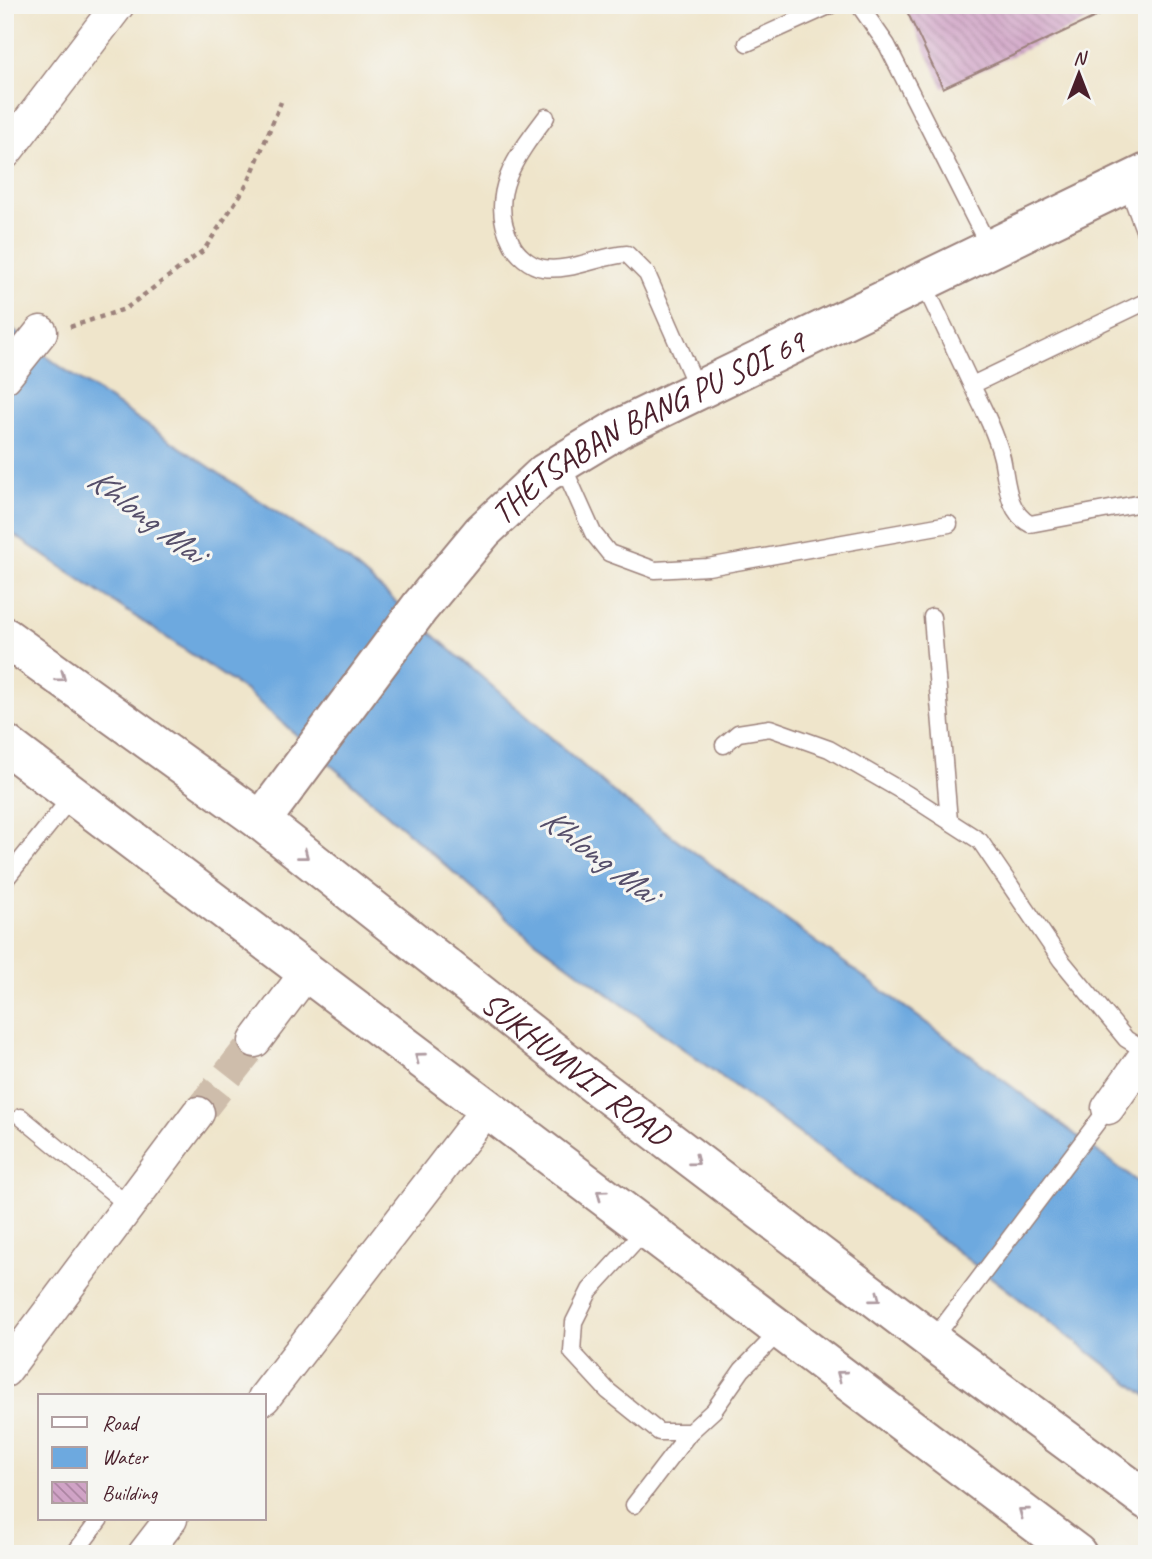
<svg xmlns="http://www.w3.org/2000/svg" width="1152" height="1559" viewBox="0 0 1152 1559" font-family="Caveat,sans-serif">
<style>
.water{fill:#6da9df;stroke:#5c6485;stroke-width:2}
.building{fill:url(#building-back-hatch)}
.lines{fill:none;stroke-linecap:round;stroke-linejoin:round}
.minor-tunnel{stroke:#cebdab;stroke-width:32;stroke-dasharray:32 16;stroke-linecap:butt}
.service-casing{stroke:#9c827b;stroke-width:19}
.minor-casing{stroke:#9c827b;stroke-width:35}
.tertiary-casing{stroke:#9c827b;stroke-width:42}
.trunk-casing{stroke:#9c827b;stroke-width:42}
.path{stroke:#9c827b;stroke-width:4.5;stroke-dasharray:5 5;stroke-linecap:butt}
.service{stroke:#fff;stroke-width:16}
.minor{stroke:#fff;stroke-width:32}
.tertiary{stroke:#fff;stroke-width:38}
.trunk{stroke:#fff;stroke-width:38}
.oneway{stroke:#ae9aa0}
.labels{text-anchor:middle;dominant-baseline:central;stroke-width:6;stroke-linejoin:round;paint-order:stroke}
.street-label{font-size:33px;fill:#4a1f2b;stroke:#f6f6f2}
.water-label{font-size:35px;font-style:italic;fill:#564f6a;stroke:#f6f6f2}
</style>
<defs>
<pattern id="building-back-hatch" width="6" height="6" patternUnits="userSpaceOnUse" patternTransform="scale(1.75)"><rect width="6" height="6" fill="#d0a3c6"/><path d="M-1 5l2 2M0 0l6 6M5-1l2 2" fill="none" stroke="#ab84a1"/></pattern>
</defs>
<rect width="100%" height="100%" fill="#f6f6f2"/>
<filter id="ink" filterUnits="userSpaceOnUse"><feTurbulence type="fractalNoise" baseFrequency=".0143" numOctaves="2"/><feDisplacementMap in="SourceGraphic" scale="14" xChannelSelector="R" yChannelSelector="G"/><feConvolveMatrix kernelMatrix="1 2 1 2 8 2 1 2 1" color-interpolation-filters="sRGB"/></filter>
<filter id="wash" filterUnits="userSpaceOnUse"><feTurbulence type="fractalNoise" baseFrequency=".00686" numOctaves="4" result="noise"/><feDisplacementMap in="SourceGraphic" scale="28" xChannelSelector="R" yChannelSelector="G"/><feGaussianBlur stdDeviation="1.57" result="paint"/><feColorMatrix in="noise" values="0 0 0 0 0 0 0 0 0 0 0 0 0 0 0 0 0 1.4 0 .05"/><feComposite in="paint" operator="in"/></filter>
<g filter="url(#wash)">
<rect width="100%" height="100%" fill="#efe5cb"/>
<path class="water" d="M5,324L58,365L348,560L619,797L966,1052L1147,1189V1396L867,1183L515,926L246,691L5,529Z"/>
<g id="blocks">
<path class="building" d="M904,5H1121L943,88Z"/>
</g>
</g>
<g filter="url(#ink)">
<use href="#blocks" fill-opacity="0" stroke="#9c827b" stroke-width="2"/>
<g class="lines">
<path class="minor-tunnel" d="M198,1113L255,1041"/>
<g class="service-casing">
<path id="service" d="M859,5L887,45L990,249
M747,43L831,5
M546,117C518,154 486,194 511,242C516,254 530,266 543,268C572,272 598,256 627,254L647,274L698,390
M1126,182L1147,238
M923,282C939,316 955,350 971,384C983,408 996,433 1002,458C1007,481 1007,512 1030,524L1147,502
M972,385L1147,301
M562,464L593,533L609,553L655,570L708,567L949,524
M932,617L949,821
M724,745L738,733L770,728L829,749L907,794L980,841L1061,960L1126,1039L1147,1052
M5,880L73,795
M21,1117L130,1207
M647,1228L590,1290L574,1322L572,1352L608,1391L659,1432H690L714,1410L742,1370L781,1330
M932,1341L1108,1108
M634,1505L690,1432
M77,1550L100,1519"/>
</g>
<g class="minor-casing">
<path id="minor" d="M5,153L118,5
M5,377L41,332
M255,1041L306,973
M1108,1108L1147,1053
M5,1371L198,1113
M264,1398L487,1109
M144,1554L171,1519"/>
</g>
<g class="tertiary-casing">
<g id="tertiary">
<path id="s1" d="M261,821L420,607L483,531L545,473L618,429L1147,173"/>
</g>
</g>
<g class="trunk-casing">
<g id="trunk">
<path id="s2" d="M5,637L261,821L593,1083L932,1341L1147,1500"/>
<path d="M5,744L1077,1554"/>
</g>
</g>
<path class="path" d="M70,327L125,309L204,250L248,183L281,102"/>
<use href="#service" class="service"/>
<use href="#minor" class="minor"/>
<use href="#tertiary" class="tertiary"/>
<use href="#trunk" class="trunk"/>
</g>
<defs><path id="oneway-chevron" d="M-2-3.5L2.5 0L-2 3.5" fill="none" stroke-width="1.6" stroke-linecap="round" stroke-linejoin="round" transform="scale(1.75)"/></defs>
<g class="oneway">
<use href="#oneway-chevron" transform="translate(61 677) rotate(36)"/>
<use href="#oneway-chevron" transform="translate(304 855) rotate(38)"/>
<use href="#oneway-chevron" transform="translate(419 1057) rotate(-143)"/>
<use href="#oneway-chevron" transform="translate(695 1161) rotate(37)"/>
<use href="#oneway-chevron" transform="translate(601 1194) rotate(-143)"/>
<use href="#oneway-chevron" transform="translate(876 1298) rotate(37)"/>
<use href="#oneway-chevron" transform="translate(841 1375) rotate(-143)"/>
<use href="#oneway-chevron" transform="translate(1023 1512) rotate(-143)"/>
</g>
</g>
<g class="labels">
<g class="street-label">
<text stroke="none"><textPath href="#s1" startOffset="562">THETSABAN BANG PU SOI 69</textPath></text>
<text stroke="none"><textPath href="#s2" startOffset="716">SUKHUMVIT ROAD</textPath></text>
</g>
<g class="water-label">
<text transform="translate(146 515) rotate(37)">Khlong Mai</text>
<text transform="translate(599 855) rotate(37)">Khlong Mai</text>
</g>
</g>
<rect width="1152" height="1559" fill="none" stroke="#f6f6f2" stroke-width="28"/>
<rect x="38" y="1394" width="228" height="126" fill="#f6f6f2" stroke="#b1a0a2" stroke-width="2"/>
<rect x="52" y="1417" width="35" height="10" fill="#ffffff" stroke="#b1a0a2" stroke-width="2"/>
<text x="102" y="1430" font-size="21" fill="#4a1f2b">Road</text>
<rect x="52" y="1447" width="35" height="21" fill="#6da9df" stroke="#b1a0a2" stroke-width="2"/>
<text x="102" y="1464" font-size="21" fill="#4a1f2b">Water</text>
<rect x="52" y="1482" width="35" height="21" fill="url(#building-back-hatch)" stroke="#b1a0a2" stroke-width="2"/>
<text x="102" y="1500" font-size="21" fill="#4a1f2b">Building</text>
<g transform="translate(1079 74)" stroke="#f6f6f2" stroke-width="5" paint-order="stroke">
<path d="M0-5L12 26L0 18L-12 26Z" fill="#4a1f2b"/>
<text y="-10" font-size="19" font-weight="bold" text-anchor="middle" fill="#4a1f2b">N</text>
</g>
</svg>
